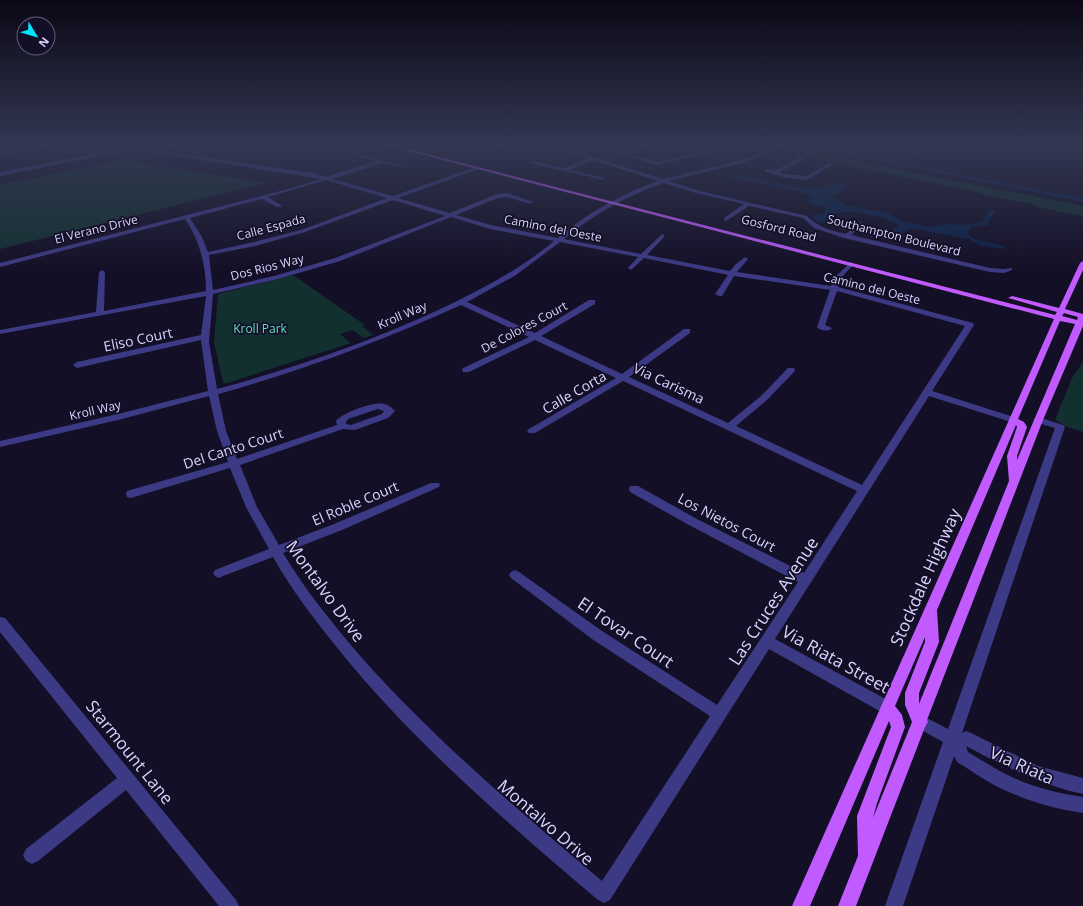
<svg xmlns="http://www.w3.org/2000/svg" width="1083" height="906" viewBox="0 0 1083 906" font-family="'Open Sans',sans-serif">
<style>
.green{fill:#12302f}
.water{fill:#0c2248}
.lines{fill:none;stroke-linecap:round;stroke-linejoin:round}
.canal{fill:#0c2248;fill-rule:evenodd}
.building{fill:#241b47}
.minor{fill:#3d3a85;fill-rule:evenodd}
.major{fill:#c25bff;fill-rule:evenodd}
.labels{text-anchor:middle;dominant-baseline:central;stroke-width:3.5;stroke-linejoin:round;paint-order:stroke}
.far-street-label{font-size:12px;fill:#d9d4ff;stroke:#130f26}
.far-park-label{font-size:12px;fill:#5fe0c0;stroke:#130f26}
.street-label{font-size:14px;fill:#d9d4ff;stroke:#130f26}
.near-street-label{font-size:17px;fill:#d9d4ff;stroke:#130f26}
</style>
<rect width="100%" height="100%" fill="#130f26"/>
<path class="green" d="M710,145H775L1083,206V216L1037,207V205L989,196L973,191L826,161L794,153C784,146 766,143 755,148L756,151C745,155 736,150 726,147C720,145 715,146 710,145Z
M122,160L265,183L0,249V185Z
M293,275L365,325L362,326L373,335L364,338L352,330L340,334L351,343L227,383H223L214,342L218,294Z
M1083,362V432L1065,426L1055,420L1072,378Z"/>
<path class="water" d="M736,175L799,188H822L836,182L848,185L831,197L847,205L890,214L901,221L930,227L944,224L962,225L982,222L990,210L996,211L988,221L989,225L971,227L968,234L974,239L1005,246V247L1004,249L982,246L968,239L915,229H908L894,240H888L886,237V233L892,231L899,225C884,217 854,209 838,213C833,214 829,219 825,222H819L810,216L824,213L827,208L809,203L811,196L786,188L730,178Z"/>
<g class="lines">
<path class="canal" d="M798,145H807L1083,198V202Z"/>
</g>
<path class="building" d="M896,145H930L919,154L896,149Z"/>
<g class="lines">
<path class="minor" d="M43,145H53L0,155V153Z
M87,145H92L104,152L134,147L157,150L172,145H178L163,151L314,173L326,177L376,161L357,156L359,154L402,166L400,167L382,163L332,179L393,196L476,167L478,169L398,198L450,213L497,194L507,193L533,202L530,204L507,197L498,198L456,215L491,225L558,238C588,212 621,194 658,181L593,160L570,170L604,178V180L530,163L532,161L565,168L588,158L544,145L565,148L663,179L742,160L781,145H787L745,162L669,181L700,191L807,216C820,228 829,230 846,234L860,222L863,224L851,235L990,268L1004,269L1012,268V270L1004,273L990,272L844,238L814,228L803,218L749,206L726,221L724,220V218L744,204L696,193L664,183C626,196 594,214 564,239L641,254L662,234L664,235V237L647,255L730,271L735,265L745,257L748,259L737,272L831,286L836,276L851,262L854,264L841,278L838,287L973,323L974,325L932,391L1017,418L1019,420L1014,423L1011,422L929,396L775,639L893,703L895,708L893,713L888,715L883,713L769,649L610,900L604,903L598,900C512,827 426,753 353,667C324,632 295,596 273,557L223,576L219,578L215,576L213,573L215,570L269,549L246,507L230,468L131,498L127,497L126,494L127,491L228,462L217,431L209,396L118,420L0,447V441L118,414L208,391L201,340L77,368L73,365L77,362L201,335L206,296L0,334V330L96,312L99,272L102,270L105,272L104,311L206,291C206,265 200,241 185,219L0,267V263L288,189L321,179L134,149L0,176V172L99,153ZM326,180L387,198L301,230L254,242L208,252L202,237L190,218L262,199L277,207H281V205L268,197ZM393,200L445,216L335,258L274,276L213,290L209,255L255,246L305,232ZM451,217L490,229L554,241C518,271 477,292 434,312C364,344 291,369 217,389L209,342L213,294L278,279L340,261ZM560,242L638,257L628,268L631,270L644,258L728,275L715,294L719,296H722L734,276L830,290L817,327C820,331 829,332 832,328L825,325L837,291L965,326L862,485L736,426L767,400L794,372L795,370L794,368H788L761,396L728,423L629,377L690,333V329H684L622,374L541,336L595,304V300H589L535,333L467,302L516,275ZM461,305L529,337L463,368L462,370L463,372H469L535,340L616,378L529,429L527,431L529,433H535L623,381L857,491L804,573L697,519L638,486H630L629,489L630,492L689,525L798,582L717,705L602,631L519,572L515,570L511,572L509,575L511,578L592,639L710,716L602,881C518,810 434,739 361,657C333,624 305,590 283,553L342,530L439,487L440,485L439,483H431L334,524L279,545L257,507L240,465L343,429L355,430L388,418L395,411C392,408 388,404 384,404C374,401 342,413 336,421L337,425L237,459L226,431L218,394C301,371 382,341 461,305ZM378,409L384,411L382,414L351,425L346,424V422L348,419Z
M501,145H507L492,152L488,151Z
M593,145C601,145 607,149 615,150C626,151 640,145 651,145L621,152L657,162L717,148L719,149L657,165Z
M801,157L803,159L780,172L783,174L806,176L828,164L832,165L807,180L782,177L764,171L767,169L776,170Z
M1038,417L1063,425L1065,427L962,733L966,731L971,733L1038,766L1083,778V794C1041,785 1004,766 966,746L968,752C983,761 998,771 1014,778C1036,788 1059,793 1083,797V813C1055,809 1028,801 1002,789C987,782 972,771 957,762L954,756L903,906H885L943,742L916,727L914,722L916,717L921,715L948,729L1055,428L1035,422L1033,420L1035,418Z
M0,617L5,618L236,900L239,906H219L126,790L38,861L32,864L26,861L23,855L26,849L117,778L0,632Z"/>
<path class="major" d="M385,145H392L1055,315L1057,312L1008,298L1012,296L1059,308L1080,263L1083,261V270L1065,309L1083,314V326L1043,420L927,720L928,722L925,727L856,906H838L858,856L857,816L891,727L889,721L810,906H792L1054,319ZM1064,313L1078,317L1077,320L1062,316ZM1060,321L1075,324L1017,460V456L1027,427L1024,422L1018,419ZM1016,425L1017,427L1007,456L1009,481L919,704V693L939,642L937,610ZM925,637V642L905,693V705L912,722L873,818L877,803L905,727L902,715L895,706Z"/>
</g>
<linearGradient id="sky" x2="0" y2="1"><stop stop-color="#0a0815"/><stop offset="0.53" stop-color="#333752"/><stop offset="1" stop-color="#333752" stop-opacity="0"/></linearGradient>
<rect width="1083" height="272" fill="url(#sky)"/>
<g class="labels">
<g class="far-street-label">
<text transform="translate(271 227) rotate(-15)">Calle Espada</text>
<text transform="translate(553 228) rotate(11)">Camino del Oeste</text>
<text transform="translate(779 228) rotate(14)">Gosford Road</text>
<text transform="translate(96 229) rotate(-14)">El Verano Drive</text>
<text transform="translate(894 235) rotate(14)">Southampton Boulevard</text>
<text transform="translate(267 267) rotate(-14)">Dos Rios Way</text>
<text transform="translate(872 288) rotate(14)">Camino del Oeste</text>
<text transform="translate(402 315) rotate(-23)">Kroll Way</text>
<text transform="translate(524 327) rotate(-28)">De Colores Court</text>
<text transform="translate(95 410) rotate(-13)">Kroll Way</text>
</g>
<g class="far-park-label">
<text x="260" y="328">Kroll Park</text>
</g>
<g class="street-label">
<text transform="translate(138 339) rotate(-12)">Eliso Court</text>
<text transform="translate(669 383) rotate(25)">Via Carisma</text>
<text transform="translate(574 392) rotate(-30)">Calle Corta</text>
<text transform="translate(233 448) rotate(-18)">Del Canto Court</text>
<text transform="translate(355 503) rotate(-23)">El Roble Court</text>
<text transform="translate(727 522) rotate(28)">Los Nietos Court</text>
</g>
<g class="near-street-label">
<text transform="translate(925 577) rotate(-66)">Stockdale Highway</text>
<text transform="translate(326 591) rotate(54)">Montalvo Drive</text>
<text transform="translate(773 601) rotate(-57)">Las Cruces Avenue</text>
<text transform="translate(626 632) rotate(34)">El Tovar Court</text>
<text transform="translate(836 659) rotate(29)">Via Riata Street</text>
<text transform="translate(130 752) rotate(51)">Starmount Lane</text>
<text transform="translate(1022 765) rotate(24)">Via Riata</text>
<text transform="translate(546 822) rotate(41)">Montalvo Drive</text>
</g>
</g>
<g transform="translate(36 36) rotate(128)"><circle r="19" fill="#130f26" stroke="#625e7d"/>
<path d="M0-3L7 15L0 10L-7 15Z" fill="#00e5ff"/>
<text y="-6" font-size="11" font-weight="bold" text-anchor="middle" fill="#d9d4ff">N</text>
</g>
</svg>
